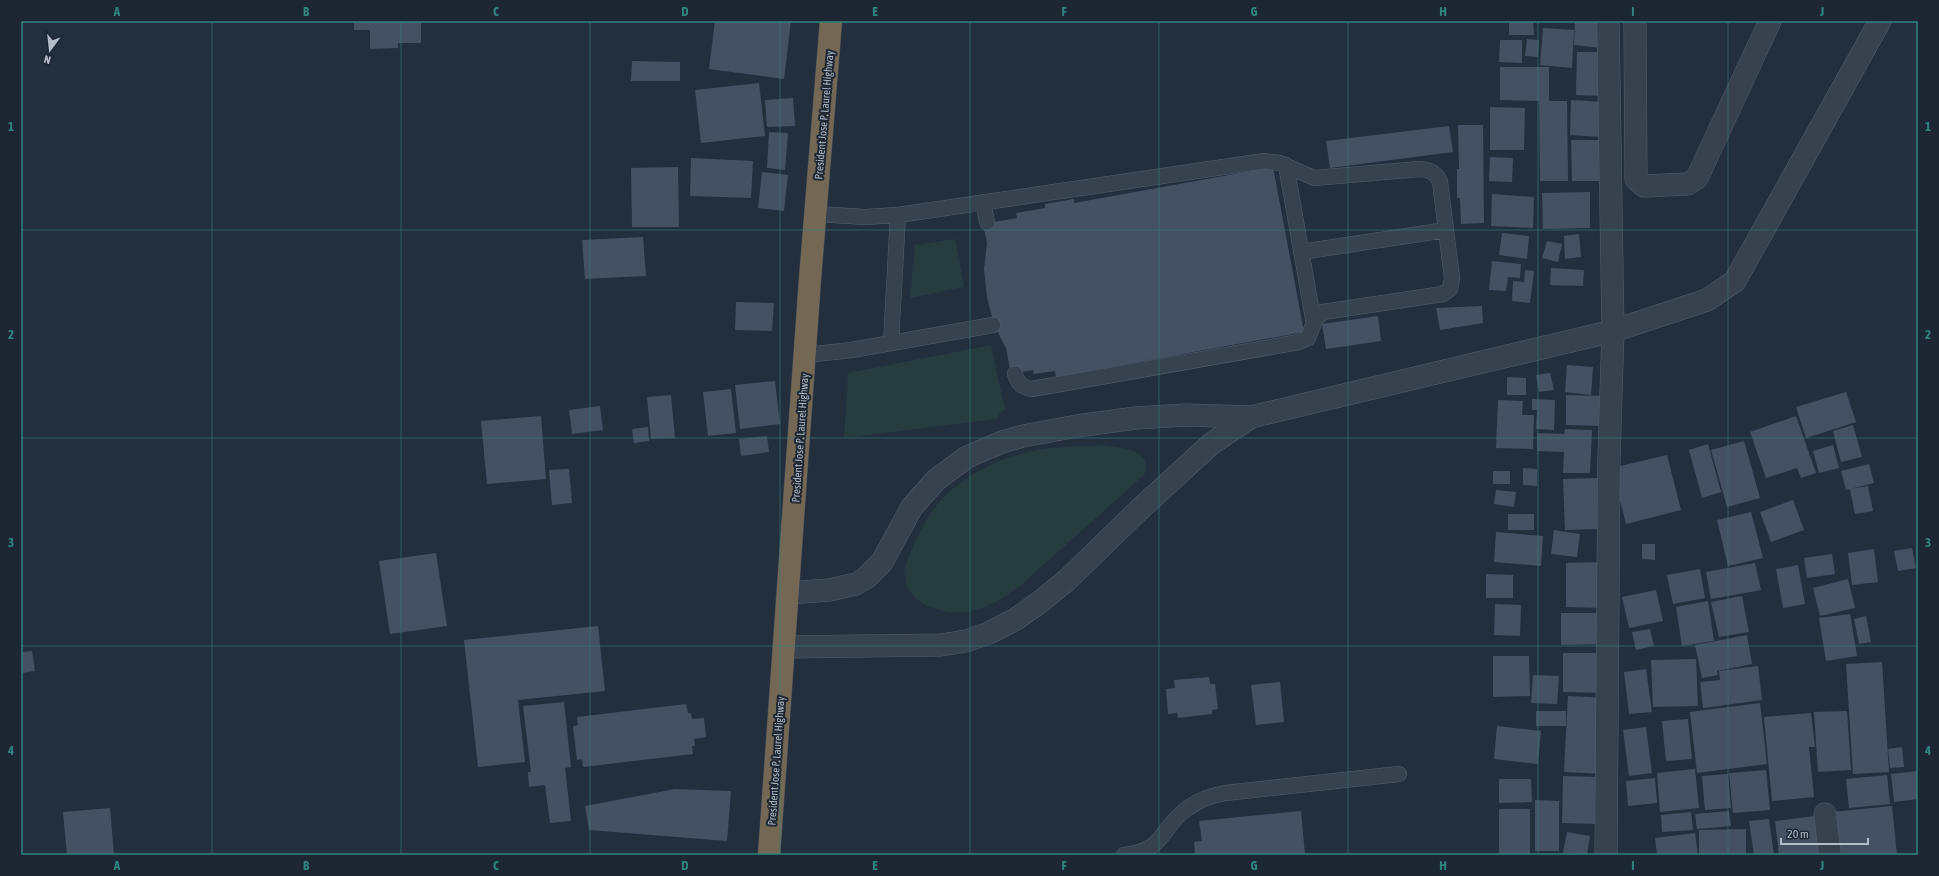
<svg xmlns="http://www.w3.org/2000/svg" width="1939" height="876" viewBox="0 0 1939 876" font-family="'Asap Condensed',sans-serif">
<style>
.green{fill:#263c3f}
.building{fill:#455162}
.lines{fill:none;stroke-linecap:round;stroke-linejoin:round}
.lane-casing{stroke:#565f6c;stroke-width:16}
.street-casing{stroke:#565f6c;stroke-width:23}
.highway-casing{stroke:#434c59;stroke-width:23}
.lane{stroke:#38414e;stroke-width:15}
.street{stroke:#38414e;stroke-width:22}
.highway{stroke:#746855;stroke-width:22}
.grid{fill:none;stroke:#308480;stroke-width:1;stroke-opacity:0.55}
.labels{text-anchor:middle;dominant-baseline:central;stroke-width:4;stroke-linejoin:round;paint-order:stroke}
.street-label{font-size:11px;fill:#b4bcc9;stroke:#1d2633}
.neatline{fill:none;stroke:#308480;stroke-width:1.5}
.grid-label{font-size:13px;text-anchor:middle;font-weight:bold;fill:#308480}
</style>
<rect width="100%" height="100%" fill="#242f3e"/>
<path class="green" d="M955,239L964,287L910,298L915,245Z
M991,345L1005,410L1002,411L996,419L844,438L848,373Z
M1102,445C1118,447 1156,450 1144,475L1022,584C997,603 972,619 939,610C932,608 924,605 918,600C911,594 905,587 905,577C904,564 911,551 916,540C922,528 928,516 936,506C956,481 991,462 1020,454C1046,446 1075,447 1102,445Z"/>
<path class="building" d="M354,21H421V43H398V48L370,49V30H354Z
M715,21H791L784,79L709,69Z
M1575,21H1603L1601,48L1574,45Z
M1509,22H1533L1534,35H1509Z
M1543,28L1574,30L1572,68L1540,65Z
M1527,39L1539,40L1538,57L1525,56Z
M1500,40H1522V63L1499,62Z
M1577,52H1604L1603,96L1576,95Z
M632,61L680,62V81H631Z
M1500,67H1549V101H1567L1568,181H1540L1539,101L1500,100Z
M759,83L765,136L701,143L695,90Z
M793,98L795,126L767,127L765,100Z
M1571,100L1604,102L1602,137L1570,135Z
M1490,107L1525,108L1524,150H1490Z
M1458,125H1483L1484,223L1461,224L1460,198H1457V169H1459Z
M1449,126L1453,152L1330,168L1326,141Z
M769,132L788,133L785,170L767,168Z
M1571,140H1604L1605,181H1572Z
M1490,157L1513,158L1512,182L1489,181Z
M691,158L753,161L751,198L690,196Z
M678,167L679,227H632L631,168Z
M1273,167L1304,332L1056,377L1055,371L1034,374L1033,370L1011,374L1006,348L994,325L987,297L984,269L987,243L983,224L1017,218L1016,213L1045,208V204L1074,199V203Z
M762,172L788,175L784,211L758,208Z
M1590,192V228L1543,229L1542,193Z
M1492,194L1534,197L1533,228L1491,226Z
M1502,233L1529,236L1527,259L1499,255Z
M1579,234L1581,257L1565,259L1564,236Z
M643,237L646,276L585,279L582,240Z
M1547,241L1562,244L1558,262L1542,258Z
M1492,261L1521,264L1520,278L1508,277L1506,291L1489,290Z
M1551,268L1584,270L1583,286L1550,285Z
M1525,270L1534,271L1530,303L1512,301L1513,281L1524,282Z
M736,302L774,303L772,331L735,330Z
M1482,306L1483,323L1440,330L1436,308Z
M1378,316L1381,341L1326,349L1322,324Z
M1567,365L1593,367L1591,395L1565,392Z
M1550,373L1554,390L1539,392L1536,375Z
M1507,377L1526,378V395H1507Z
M775,381L780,424L740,429L735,385Z
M731,389L736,433L708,436L703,392Z
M1846,392L1856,422L1806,438L1796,407Z
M671,395L675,438L651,439L647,397Z
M1566,395L1601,396V426L1566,425Z
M1532,399L1555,400L1554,430L1536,429L1537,410H1532Z
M1498,400L1523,401L1522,415H1534L1533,449L1496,448Z
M600,406L603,430L572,434L569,410Z
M541,416L546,479L487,484L481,421Z
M1796,416L1816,473L1801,478L1797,468L1766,478L1750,432Z
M1853,425L1862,457L1841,462L1833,431Z
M648,427L649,441L634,443L632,429Z
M1565,429L1592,430L1590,473H1563L1564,452L1537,451V433L1564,434Z
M767,436L769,452L741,456L739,439Z
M1744,441L1760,498L1727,507L1711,450Z
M1708,444L1721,492L1702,498L1689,450Z
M1833,445L1839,468L1819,473L1813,451Z
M1667,455L1681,510L1626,524L1612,468Z
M1869,464L1874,483L1846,490L1841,471Z
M1523,468L1537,469V486L1523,485Z
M569,469L572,503L552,505L549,470Z
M1493,471H1510V484H1493Z
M1598,478L1600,529L1565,530L1563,479Z
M1868,486L1873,511L1855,514L1850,489Z
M1496,490L1516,492L1514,507L1494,504Z
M1793,500L1804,530L1771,542L1760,512Z
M1751,512L1763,558L1728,566L1717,520Z
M1508,514H1534V530H1508Z
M1554,530L1580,534L1577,557L1551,554Z
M1496,532L1543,536L1541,566L1494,562Z
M1642,544H1655V560L1642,559Z
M1912,548L1916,568L1898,571L1894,551Z
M1874,549L1878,582L1852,585L1848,553Z
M436,553L447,626L390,634L379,561Z
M1832,554L1835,574L1807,578L1804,558Z
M1602,562V608L1566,607V563Z
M1755,563L1761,590L1711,599L1706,572Z
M1798,565L1805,604L1783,608L1776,569Z
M1700,569L1705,598L1673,604L1667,575Z
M1486,574L1513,575V598H1486Z
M1848,579L1855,608L1820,616L1813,588Z
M1656,590L1663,621L1629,628L1622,597Z
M1742,596L1749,632L1719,637L1711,602Z
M1708,601L1714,641L1682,646L1676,607Z
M1495,604L1521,605L1520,636L1494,635Z
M1561,613H1603V644L1561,645Z
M1850,614L1857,656L1826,661L1819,618Z
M1866,616L1871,642L1859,644L1854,619Z
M598,626L605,691L518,700L525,762L478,767L464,640Z
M1650,629L1654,646L1636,650L1632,632Z
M1747,635L1752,664L1717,671L1718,675L1702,678L1695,645Z
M32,651L35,671L21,673V652Z
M1563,653H1605L1604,693L1563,692Z
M1493,656H1529L1530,696L1493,697Z
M1696,659L1698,706L1653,707L1651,660Z
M1882,662L1889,772L1853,774L1846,664Z
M1758,666L1762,700L1703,708L1700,682L1720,680L1719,671Z
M1646,669L1652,712L1629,714L1624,672Z
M1533,675L1559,676L1557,704L1531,703Z
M1209,677L1210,684H1215L1218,709L1212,710V714L1178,718L1177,713L1168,714L1166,689L1175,688L1174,680Z
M1280,682L1284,722L1256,725L1251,685Z
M1568,696L1607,698L1603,774L1564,772Z
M564,702L571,767L565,768L571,821L550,823L545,785L529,787L528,772H531L523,706Z
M1760,703L1767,764L1697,773L1690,712Z
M686,704L688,713H691L692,719L704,718L706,737L694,739L695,746H692L693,754L583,767L582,759L577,760L573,726L578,725L577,717Z
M1536,711H1566V726H1536Z
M1847,711L1851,770L1818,772L1814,712Z
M1811,713L1815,747H1809L1814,797L1772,801L1764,717Z
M1688,719L1692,759L1666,761L1662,721Z
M1497,726L1541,731L1538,764L1494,759Z
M1646,727L1652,773L1629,776L1623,730Z
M1902,747L1904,767L1890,768L1888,749Z
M1695,769L1699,808L1660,812L1657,773Z
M1766,770L1770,810L1733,813L1729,773Z
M1918,771V799L1894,802L1891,774Z
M1728,774L1731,808L1705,810L1702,776Z
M1887,775L1890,804L1849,808L1846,779Z
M1563,776L1599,777L1598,824L1562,823Z
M1655,778L1657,803L1628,806L1626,781Z
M1499,779H1531L1532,802L1499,803Z
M675,789L731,791L727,841L589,830L585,806Z
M1535,800L1559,801V851H1535Z
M1892,806L1897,855H1835L1831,812Z
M110,808L114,855H67L63,812Z
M1499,809H1530V855H1499Z
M1301,811L1305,855H1195L1194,842L1202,841L1199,821Z
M1729,811L1731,826L1697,829L1695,814Z
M1691,812L1693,830L1662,832L1661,815Z
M1815,816L1820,855H1779L1775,821Z
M1769,819L1774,855H1754L1749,821Z
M1746,829V855H1699V830Z
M1567,832L1590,836L1587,855L1563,853Z
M1695,833L1698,855H1657L1655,838Z"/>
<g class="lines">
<g class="lane-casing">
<path id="lane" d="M1286,165L1314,324
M983,202L987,222
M816,214L865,217L898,215L1264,161L1280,163L1314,178L1420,169C1431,170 1436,173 1440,182L1452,278L1450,289L1443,294L1323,312L1315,320L1308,338L1299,342L1032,389C1022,387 1018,384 1015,374
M1301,252L1446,230
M891,343L898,215
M806,355L852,350L993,325
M1124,855C1166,851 1159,828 1188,808C1200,799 1211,796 1225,793L1399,774"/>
</g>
<g class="street-casing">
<path id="street" d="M1635,21L1636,179L1644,186L1688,184L1697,178L1770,21
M788,593L829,590L856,584L866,578L882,562L912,507L936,480L967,457L1002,442L1023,436L1077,426L1136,418L1185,415L1251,417L1613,331L1707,300L1735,281L1880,21
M784,647L941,645L966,641L989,633L1016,619L1040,602L1067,580L1139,510L1211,444L1251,417
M1825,814L1830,855
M1606,855L1609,457L1613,331L1608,21"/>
</g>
<g class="highway-casing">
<path id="highway" d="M769,855L810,279L831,21"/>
</g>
<use href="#lane" class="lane"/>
<use href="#street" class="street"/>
<use href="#highway" class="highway"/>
</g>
<path class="grid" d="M212,21V855M401,21V855M590,21V855M780,21V855M970,21V855M1159,21V855M1348,21V855M1538,21V855M1728,21V855M21,230H1918M21,438H1918M21,646H1918"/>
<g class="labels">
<g class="street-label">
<text transform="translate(824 115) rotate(-85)">President Jose P. Laurel Highway</text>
<text transform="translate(800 438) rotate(-86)">President Jose P. Laurel Highway</text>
<text transform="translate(776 761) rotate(-86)">President Jose P. Laurel Highway</text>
</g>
</g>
<rect width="1939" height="876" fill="none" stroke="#1d2633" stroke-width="44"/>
<g transform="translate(50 50) rotate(195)" stroke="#1d2633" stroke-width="3" paint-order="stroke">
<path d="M0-3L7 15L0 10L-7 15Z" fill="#b4bcc9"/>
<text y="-6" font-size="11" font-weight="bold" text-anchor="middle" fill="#b4bcc9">N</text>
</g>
<path d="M1781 838v6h87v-6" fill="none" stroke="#b4bcc9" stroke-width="2"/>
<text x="1787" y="838" font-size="12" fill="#b4bcc9" stroke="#1d2633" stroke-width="3" paint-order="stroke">20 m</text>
<rect x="22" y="22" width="1895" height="832" class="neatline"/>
<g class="grid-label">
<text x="117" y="16">A</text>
<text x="306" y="16">B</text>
<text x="496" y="16">C</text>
<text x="685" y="16">D</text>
<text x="875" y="16">E</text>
<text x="1064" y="16">F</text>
<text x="1254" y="16">G</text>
<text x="1443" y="16">H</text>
<text x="1633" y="16">I</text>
<text x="1822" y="16">J</text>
<text x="11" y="131">1</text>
<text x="1928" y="131">1</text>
<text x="11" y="339">2</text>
<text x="1928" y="339">2</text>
<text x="11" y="547">3</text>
<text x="1928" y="547">3</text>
<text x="11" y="755">4</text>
<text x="1928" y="755">4</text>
<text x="117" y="870">A</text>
<text x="306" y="870">B</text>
<text x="496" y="870">C</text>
<text x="685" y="870">D</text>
<text x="875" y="870">E</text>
<text x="1064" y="870">F</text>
<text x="1254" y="870">G</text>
<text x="1443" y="870">H</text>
<text x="1633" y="870">I</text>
<text x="1822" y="870">J</text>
</g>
</svg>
